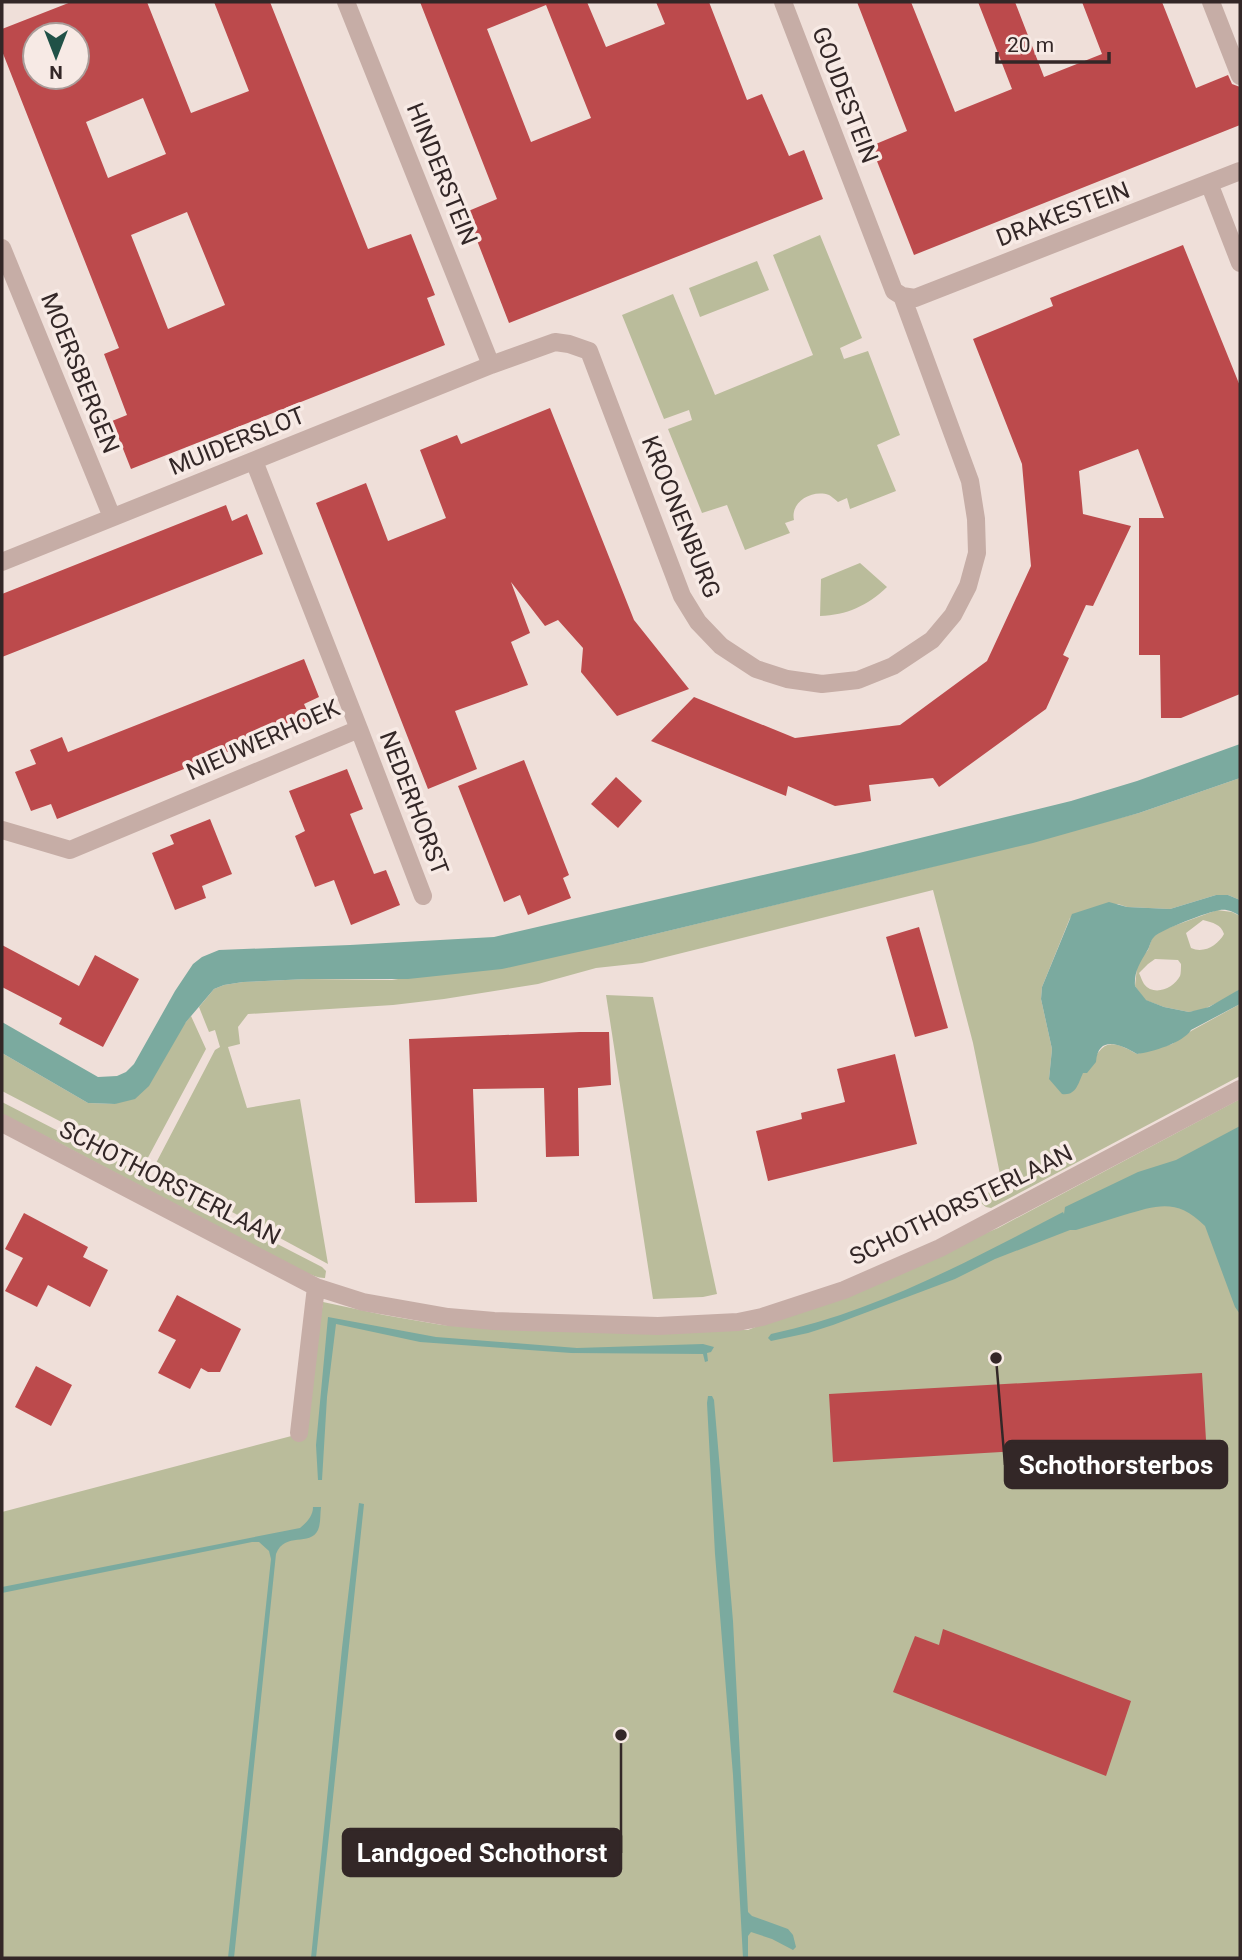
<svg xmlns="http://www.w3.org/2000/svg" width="1242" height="1960" viewBox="0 0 1242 1960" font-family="Roboto,sans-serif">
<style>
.green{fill:#babc9b;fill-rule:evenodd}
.water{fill:#7baa9f}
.building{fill:#bc4a4c;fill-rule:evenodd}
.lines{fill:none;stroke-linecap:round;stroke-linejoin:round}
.street{stroke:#c6ada6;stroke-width:18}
.labels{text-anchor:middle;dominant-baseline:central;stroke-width:7;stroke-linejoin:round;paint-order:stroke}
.street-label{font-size:24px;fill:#332727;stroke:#f7eae5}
.leader{fill:none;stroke:#332727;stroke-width:2.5}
.callout-dot{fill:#332727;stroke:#f7eae5;stroke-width:2.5}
.callout{fill:#332727;stroke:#332727;stroke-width:2.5}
.callout-label{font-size:26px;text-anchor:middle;font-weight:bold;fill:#fff}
</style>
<rect width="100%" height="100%" fill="#efdfd9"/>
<path class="green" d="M820,235L862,338L840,348L844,359L868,351L900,435L877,445L896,491L850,509L847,498L838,502C836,500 831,496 829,495C812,489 790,502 794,520L785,523L790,533L745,550L727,505L702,513L668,429L692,420L689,410L664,419L622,315L673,294L715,395L813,355L773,255Z
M757,261L769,290L700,317L689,288Z
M860,563L887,587C867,606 847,615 820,616L821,579Z
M1240,778V900L1228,895H1216L1170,909L1127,907L1118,904L1070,918L1042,987L1041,999L1052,1049L1049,1079L1083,1073C1104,1047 1102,1034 1137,1054L1172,1044L1191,1031L1240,1004V1076L991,1208L986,1207L977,1200L1002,1184L973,1043L933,890L642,963L596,968L538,984L444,999L393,1005L248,1014L238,1027L240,1044L228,1047L247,1108L300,1099L328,1264L221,1206L157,1169L155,1165L215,1050L220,1047L215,1030L209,1032L199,1007L214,989L224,985L243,982L307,979L392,980L618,943L927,868L1139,813Z
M1217,910L1232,912L1240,916V989L1227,998L1202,1010L1189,1012L1164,1007L1145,1000L1135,986L1137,967L1142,957L1148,950L1152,938L1160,931ZM1203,920C1213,923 1221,924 1224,934C1218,945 1204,954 1191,948L1186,933ZM1155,959L1178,960L1181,964C1181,967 1181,974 1180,976C1174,988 1154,997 1144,984C1142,981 1141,977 1139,973L1148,964Z
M606,995L653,997L717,1294L703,1297L653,1299Z
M191,1016L206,1049L144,1165L2,1091V1053L88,1103L115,1104Z
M1240,1099V1958H2V1512L303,1433L323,1302L384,1315L442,1325L494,1329L748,1330L998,1228Z
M2,1102L322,1267L326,1271L325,1278C310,1279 260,1249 243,1240C163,1198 83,1155 2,1114Z"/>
<path class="water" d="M1240,744V778L1139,813L1033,843L618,943L502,969L408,979H307L243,982L224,985L214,989L186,1022L149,1086L135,1099L115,1104L88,1103L2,1053V1022L98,1077L117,1076L126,1072L134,1064L175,991L193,964L202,957L219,950L350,945L494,937L859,853L1071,801L1137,781Z
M1216,895H1228L1240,900V916C1234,912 1227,909 1220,910C1210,911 1160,930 1154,937C1150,941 1150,947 1147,951C1140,963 1134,971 1135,986L1146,1000L1164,1007L1189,1012L1209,1007L1240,989V1004L1191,1030C1183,1043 1152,1052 1137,1054C1122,1045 1098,1034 1096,1062L1087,1073H1083C1078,1084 1076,1096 1062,1094L1049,1079L1052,1049L1041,999L1042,987L1072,914L1109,902L1127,907L1170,909Z
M1240,1126V1314L1235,1307L1205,1226C1177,1198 1158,1205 1124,1215C1108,1220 1092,1225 1076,1230H1070L995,1259L955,1279L833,1325L808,1333L771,1341L768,1338L771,1334C875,1312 969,1261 1063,1212L1064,1214L1065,1207L1138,1172L1176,1160Z
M328,1317L436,1337L577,1348L703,1344L714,1347L711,1352L707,1353L708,1361L705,1362L703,1354L571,1353L420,1342L336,1324L327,1397L322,1480H318L316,1445Z
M708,1396H712L714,1400L733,1621L748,1912L752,1916L788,1929L793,1935L796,1947L793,1950L772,1939L751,1932L748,1936V1958H743L733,1775L715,1554L707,1403Z
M359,1503L364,1504L316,1958H311L342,1648Z
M313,1507H321C320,1514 321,1523 318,1530C310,1547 285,1531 276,1554L234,1958H228L271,1559L269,1551L259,1542H252L2,1593V1587L300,1528C307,1522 313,1516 313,1507Z"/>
<path class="building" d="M71,2H147L191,113L249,91L214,2H270L368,249L411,234L435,295L427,298L445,345L131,469L112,421L127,415L104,354L119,348L2,51V29ZM35,35H77V77H35ZM143,98L166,154L108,178L86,122ZM187,212L225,305L168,329L131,235Z
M420,2H587L606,47L665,24L656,2H709L747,100L762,94L789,156L804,150L823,199L509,323L466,212L497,199ZM546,5L591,118L531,142L487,29Z
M857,2H911L955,112L1012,89L978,2H1015L1044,77L1102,54L1082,2H1162L1196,88L1228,75L1232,84L1240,87V125L914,255L871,146L907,131Z
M1183,245L1240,386V694L1181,718H1161L1160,655H1139V518H1164L1138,449L1079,471L1083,514L1131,526L1093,606L1086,605L1063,655L1069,658L1046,709L939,787L933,778L869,785L871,801L835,806L788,786L786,796L651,741L694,697L795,738L900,725L987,661L1031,566L1022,464L973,339L1053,306L1050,298Z
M550,408L634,620L689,689L617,716L581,672L583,648L558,620L545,626L511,582L530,633L511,642L528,685L455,711L477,769L428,789L316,503L366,483L388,541L446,518L420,450L457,435L461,444Z
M226,505L232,521L247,514L263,554L2,657V594Z
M304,659L319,697L304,704L311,719L57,819L51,804L31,811L15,772L36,764L30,750L62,737L68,752Z
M524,760L569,875L563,878L571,898L528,915L520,895L504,902L458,786Z
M347,769L363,809L350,814L374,874L386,870L400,905L351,925L334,880L315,887L295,836L305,831L289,791Z
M616,777L642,801L618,828L591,804Z
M210,819L232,874L202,886L206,898L175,910L152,853L174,844L170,835Z
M919,927L948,1028L915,1037L886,937Z
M2,945L79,986L95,955L139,979L103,1047L59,1024L62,1018L2,987Z
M580,1032H609L611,1085L578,1088L579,1156L546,1157L544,1088L473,1089L477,1202L415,1203L409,1039Z
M895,1054L917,1144L768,1181L756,1131L802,1119L801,1113L845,1102L837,1069Z
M24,1213L88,1247L83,1257L108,1270L90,1307L48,1285L37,1307L5,1291L23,1258L5,1249Z
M177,1295L241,1329L220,1372H208L201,1368L190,1389L158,1373L176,1340L158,1331Z
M36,1366L72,1385L51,1426L15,1407Z
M1202,1373L1206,1440L833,1462L829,1394Z
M943,1629L1131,1701L1106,1776L893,1692L915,1636L939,1645Z"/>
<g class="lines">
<path class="street" d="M346,2L491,365
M1211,2L1240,76
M1209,183L1240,263
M2,248L112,517
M902,296L915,298L1240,171
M2,562L491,365L555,342L569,344L589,351L682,596L698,622L721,646L756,669L787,679L822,684L858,680L893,666L932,640L953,615L968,586L977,553L976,519L970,481L902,296L894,291L783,2
M359,729L423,896
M2,830L70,850L359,729L254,461
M2,1123L316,1287L363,1302L448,1317L494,1321L658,1326L738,1322L762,1317L844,1290L940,1248L1240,1089
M299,1433L316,1287"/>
</g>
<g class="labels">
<g class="street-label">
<text transform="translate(845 95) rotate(69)">GOUDESTEIN</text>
<text transform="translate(442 174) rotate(68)">HINDERSTEIN</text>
<text transform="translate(1063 214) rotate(-21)">DRAKESTEIN</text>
<text transform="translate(80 373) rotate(68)">MOERSBERGEN</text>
<text transform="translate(237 441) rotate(-22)">MUIDERSLOT</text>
<text transform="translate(681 517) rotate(68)">KROONENBURG</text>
<text transform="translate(263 740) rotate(-24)">NIEUWERHOEK</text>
<text transform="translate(414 803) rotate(69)">NEDERHORST</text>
<text transform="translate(170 1183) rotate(27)">SCHOTHORSTERLAAN</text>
<text transform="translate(961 1205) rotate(-26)">SCHOTHORSTERLAAN</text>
</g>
</g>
<path class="leader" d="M996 1358L1005 1465M621 1735L621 1853"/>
<g class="callout-dot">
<circle cx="996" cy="1358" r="7"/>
<circle cx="621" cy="1735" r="7"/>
</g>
<g class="callout">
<rect x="1005" y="1441" width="222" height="47" rx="7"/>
<rect x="343" y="1829" width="278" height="47" rx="7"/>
</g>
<g class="callout-label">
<text x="1116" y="1474">Schothorsterbos</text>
<text x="482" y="1862">Landgoed Schothorst</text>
</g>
<rect width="1242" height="1960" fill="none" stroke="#332727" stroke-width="7"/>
<g transform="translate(56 56) rotate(180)"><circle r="33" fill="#f7eae5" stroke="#a99c99" stroke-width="2"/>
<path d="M0-5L12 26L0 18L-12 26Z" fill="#205147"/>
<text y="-10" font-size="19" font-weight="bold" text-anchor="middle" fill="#332727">N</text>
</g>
<path d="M997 52v10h112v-10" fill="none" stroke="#332727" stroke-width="3.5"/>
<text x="1007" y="52" font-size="21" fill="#332727" stroke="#f7eae5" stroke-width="5" paint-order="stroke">20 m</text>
</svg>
